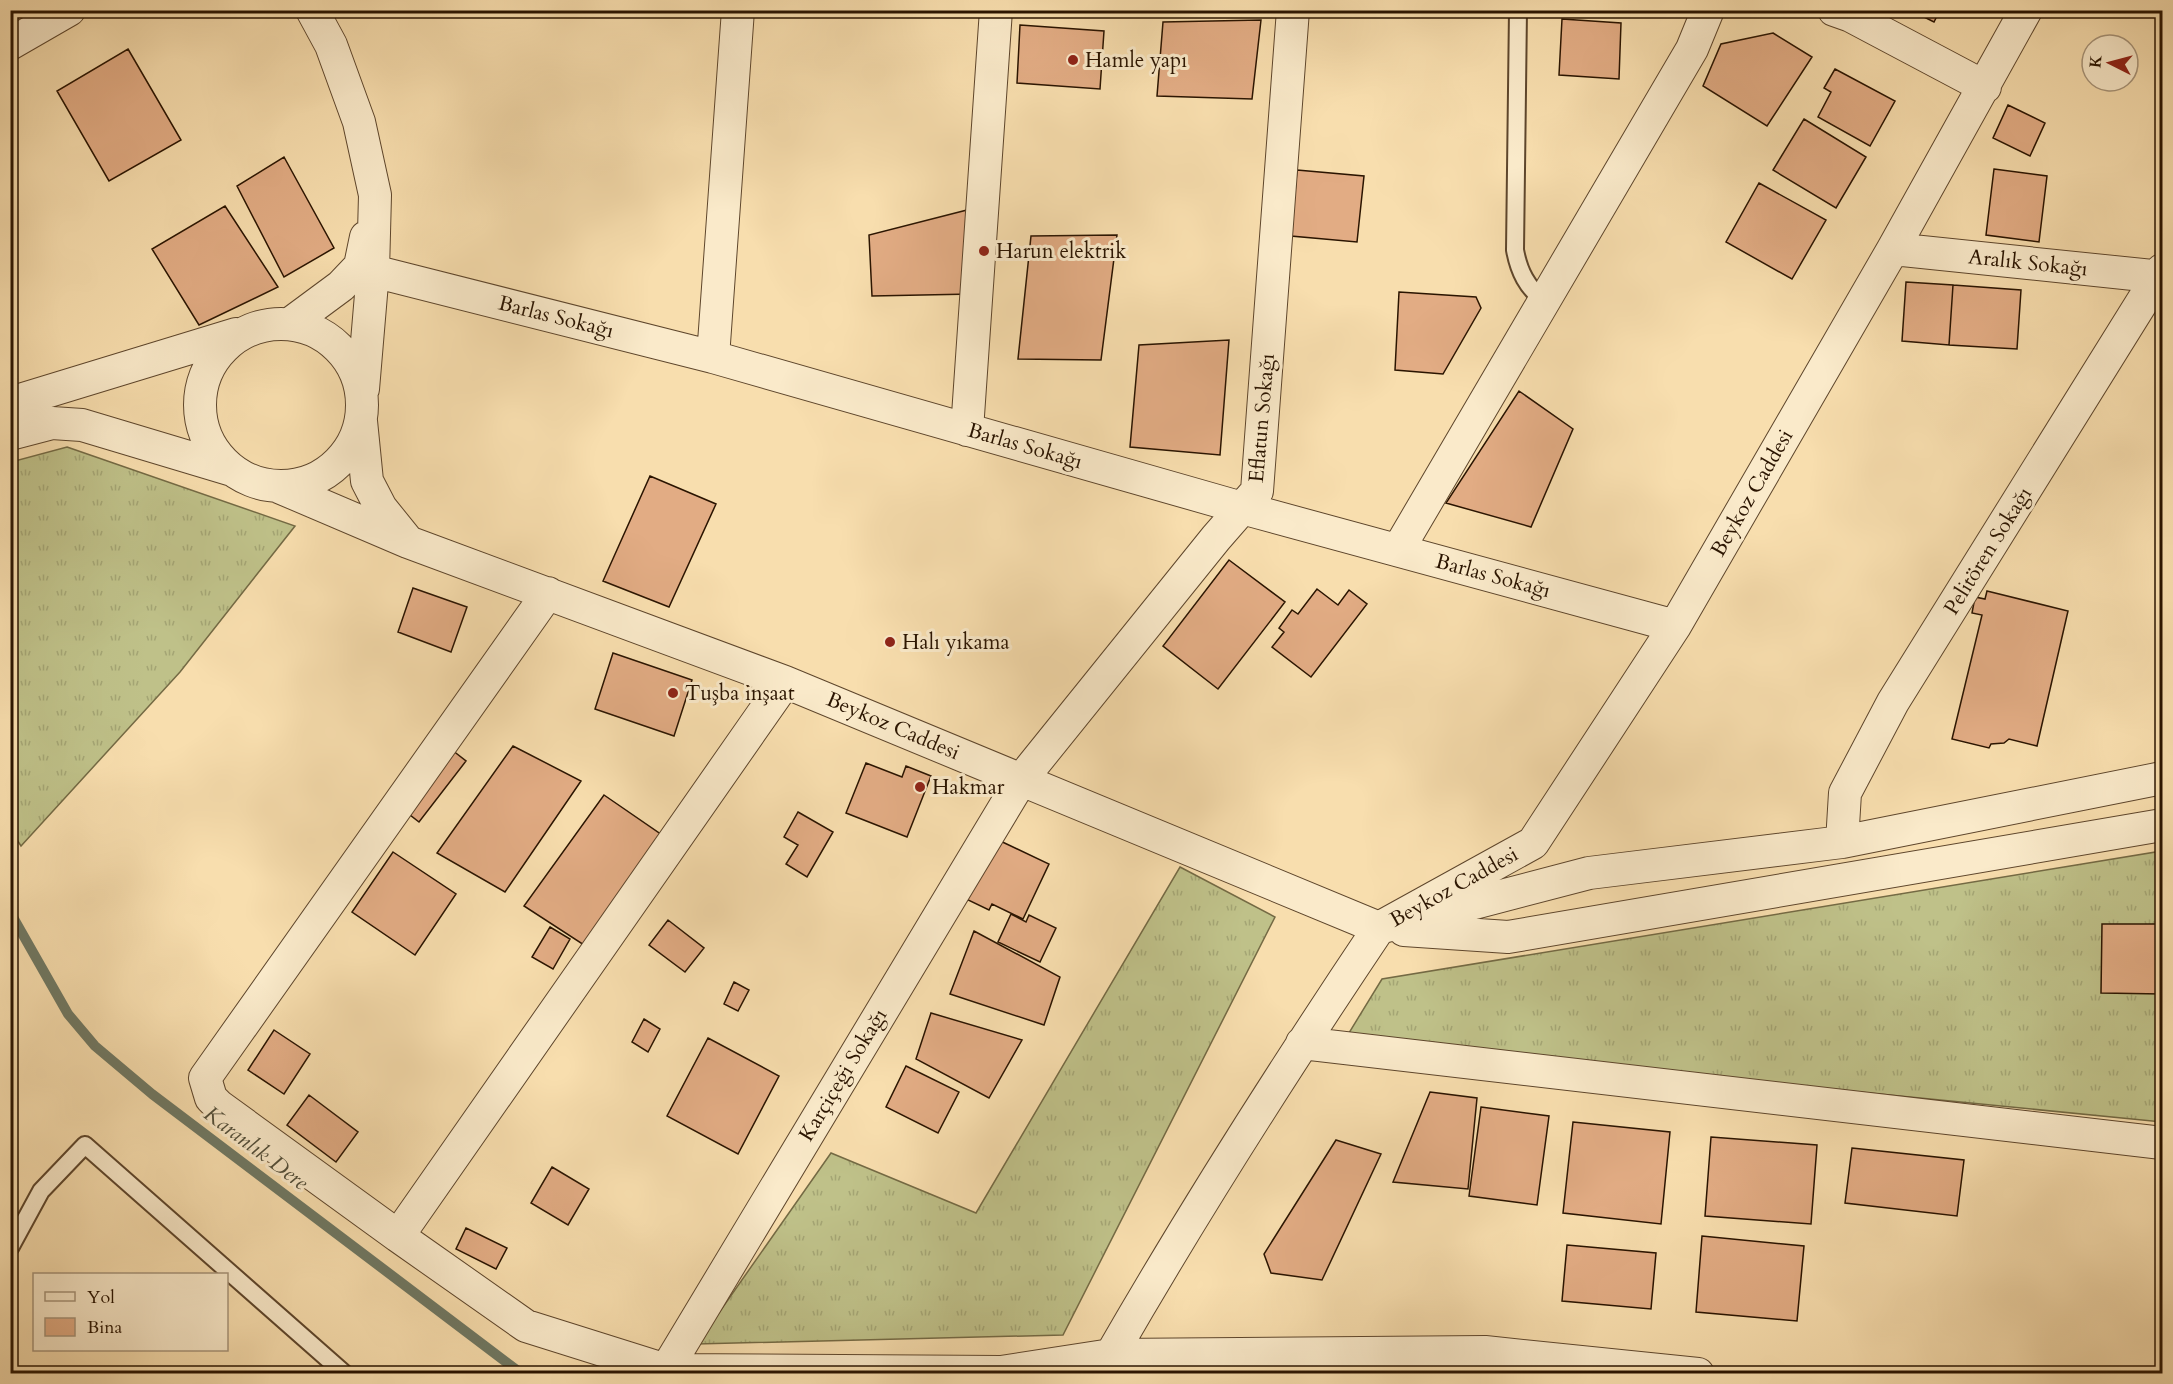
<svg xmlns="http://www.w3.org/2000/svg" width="2173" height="1384" viewBox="0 0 2173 1384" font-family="Cardo,serif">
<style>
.grass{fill:url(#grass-tufts);stroke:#746a44;stroke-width:1.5}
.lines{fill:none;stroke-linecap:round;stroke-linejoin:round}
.stream{stroke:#707964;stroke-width:10}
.building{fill:#e2ac84;stroke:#2a1400;stroke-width:1.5}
.lane-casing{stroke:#5e462c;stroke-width:20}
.street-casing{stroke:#5e462c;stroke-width:34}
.lane{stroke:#faeaca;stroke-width:16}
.street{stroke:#faeaca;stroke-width:32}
.poi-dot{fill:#8f2418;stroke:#faeaca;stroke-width:2}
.labels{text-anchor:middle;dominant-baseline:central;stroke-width:6;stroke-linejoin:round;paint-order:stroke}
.poi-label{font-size:21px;fill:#2a1400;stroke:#faeaca;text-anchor:start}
.street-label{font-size:21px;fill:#2a1400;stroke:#faeaca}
.water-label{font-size:22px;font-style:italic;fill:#534f3a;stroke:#faeaca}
</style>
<defs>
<pattern id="grass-tufts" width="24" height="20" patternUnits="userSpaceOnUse" patternTransform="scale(1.5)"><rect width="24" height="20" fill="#bfc189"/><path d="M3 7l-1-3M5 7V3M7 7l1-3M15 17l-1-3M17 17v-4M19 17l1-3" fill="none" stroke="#a4a574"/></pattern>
</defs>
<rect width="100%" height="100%" fill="#f8deae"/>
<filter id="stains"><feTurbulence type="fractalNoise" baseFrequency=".00333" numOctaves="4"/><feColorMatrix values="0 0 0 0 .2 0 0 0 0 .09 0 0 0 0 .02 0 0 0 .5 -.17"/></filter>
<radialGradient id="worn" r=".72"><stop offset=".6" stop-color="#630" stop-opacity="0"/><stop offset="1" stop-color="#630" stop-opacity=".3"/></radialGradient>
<path class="grass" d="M67,447L295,526L180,672L21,846L10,829L11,462Z
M2162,851V1122L1344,1041L1382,979Z
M1180,867L1275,917L1063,1335L697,1344L831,1153L976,1213Z"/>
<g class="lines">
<path class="stream" d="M10,912L68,1014L95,1046L152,1094L522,1374"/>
</g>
<path class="building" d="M1910,10H1940L1934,22Z
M1562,19L1621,23L1619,79L1559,75Z
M1261,20L1252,99L1157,96L1163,22Z
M1020,25L1104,31L1100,89L1017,83Z
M1773,33L1812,57L1767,126L1703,86L1721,44Z
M128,49L181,140L109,181L57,91Z
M1835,69L1895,101L1870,146L1818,117L1831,92L1824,88Z
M2008,105L2045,123L2030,156L1993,138Z
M1804,119L1866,157L1836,208L1773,170Z
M284,157L334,248L284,277L237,186Z
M1994,169L2047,176L2039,242L1986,235Z
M1297,170L1364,176L1357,242L1291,236Z
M1759,183L1826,220L1792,279L1726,242Z
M225,206L278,287L199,325L152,249Z
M967,210L972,294L872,296L869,235Z
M1117,235L1101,360L1018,359L1031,236Z
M1906,282L1953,285L1949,345L1902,341Z
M1953,285L2021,290L2017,349L1949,345Z
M1399,292L1476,297L1481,308L1443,374L1395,370Z
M1229,340L1220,455L1130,447L1139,345Z
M1519,391L1573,429L1531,527L1446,503Z
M650,476L716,504L669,607L603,581Z
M1229,560L1285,602L1218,689L1163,646Z
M413,588L467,607L451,652L398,632Z
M1317,589L1338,605L1349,590L1367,604L1311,677L1272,647L1284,632L1279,628L1292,610L1298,614Z
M1987,591L2068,611L2037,746L2009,739L2004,743L1991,744L1989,748L1952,739L1982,615L1972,613L1975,597L1985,599Z
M613,653L692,680L674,736L595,709Z
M513,746L581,781L505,892L437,853Z
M452,750L466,761L419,822L405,811Z
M866,763L902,777L906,766L931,776L907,837L846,813Z
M604,795L662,835L584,945L524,906Z
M798,812L833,832L807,877L786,864L798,845L784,837Z
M994,838L1049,864L1023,919L992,904L989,910L966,899Z
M393,852L456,894L415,955L352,912Z
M1011,914L1026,922L1029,915L1056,928L1040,962L998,942Z
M668,920L704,948L685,972L649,945Z
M2102,924H2162V994L2101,993Z
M550,927L570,939L553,969L532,957Z
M974,931L1060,977L1044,1025L950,994Z
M734,982L749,990L738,1011L724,1004Z
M931,1013L1022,1040L989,1098L916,1059Z
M644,1019L660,1029L648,1052L632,1042Z
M274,1030L310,1054L284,1094L248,1070Z
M708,1038L779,1076L738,1154L667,1116Z
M906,1066L959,1092L938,1133L886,1107Z
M1430,1092L1477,1098L1468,1189L1393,1182Z
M309,1095L358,1132L336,1162L287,1125Z
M1481,1107L1549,1116L1537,1205L1469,1196Z
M1573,1122L1670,1132L1661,1224L1563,1213Z
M1711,1137L1817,1145L1811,1224L1705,1216Z
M1336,1140L1381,1154L1322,1280L1271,1273L1264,1254Z
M1852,1148L1964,1160L1957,1216L1845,1203Z
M552,1167L589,1189L568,1225L531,1203Z
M466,1228L507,1248L496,1269L456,1249Z
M1702,1236L1804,1246L1797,1321L1696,1312Z
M1567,1245L1656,1253L1651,1309L1562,1301Z"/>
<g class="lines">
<g class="lane-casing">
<path id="lane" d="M1518,10L1515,250C1519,272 1527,287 1544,301
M10,1248L41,1191L85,1145L345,1374"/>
</g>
<g class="street-casing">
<path id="street" d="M312,10L331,45L359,122L375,195L373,271L363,389
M1834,10L1851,16L1985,87
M10,44L69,10
M1893,249L2162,277
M373,271L713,357L1242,508L1675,626
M291,323L341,286L360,266L366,237
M200 405a81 81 0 1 1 162 0a81 81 0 1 1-162 0Z
M713,357L738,10
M10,403L236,334
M361,421L367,481L381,508L406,539
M967,430L996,10
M10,434L52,423L82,425L232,470
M279,487L408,542L785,682L1379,928L1533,843L1675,626L1893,249L2026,10
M1398,550L1692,49L1708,10
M785,682L398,1236L526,1326L666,1370L1001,1372L1111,1355C1195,1209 1285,1068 1379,928L1589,873L1842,842L2162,778
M1842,842L1845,793L1893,702L2162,270
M1404,930L1508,937L2162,825
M1302,1043L2162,1143
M398,1236L219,1106L211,1098L205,1078L548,593
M1111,1355L1485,1352L1698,1374
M666,1370L1021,780L1216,538L1257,491L1293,10"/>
</g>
<use href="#lane" class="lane"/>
<use href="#street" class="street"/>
</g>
<g class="poi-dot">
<circle cx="1073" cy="60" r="6"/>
<circle cx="984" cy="251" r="6"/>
<circle cx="890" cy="642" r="6"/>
<circle cx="673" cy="693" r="6"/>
<circle cx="920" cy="787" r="6"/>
</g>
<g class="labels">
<g class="poi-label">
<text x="1085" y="60">Hamle yapı</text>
<text x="996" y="251">Harun elektrik</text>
<text x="902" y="642">Halı yıkama</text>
<text x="685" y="693">Tuşba inşaat</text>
<text x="932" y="787">Hakmar</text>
</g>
<g class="street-label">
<text transform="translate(2028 263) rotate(6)">Aralık Sokağı</text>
<text transform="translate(556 317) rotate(14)">Barlas Sokağı</text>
<text transform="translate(1262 418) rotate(-85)">Eflatun Sokağı</text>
<text transform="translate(1025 446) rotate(16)">Barlas Sokağı</text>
<text transform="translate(1752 493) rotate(-60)">Beykoz Caddesi</text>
<text transform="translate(1988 551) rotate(-58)">Pelitören Sokağı</text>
<text transform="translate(1493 576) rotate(15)">Barlas Sokağı</text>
<text transform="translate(893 726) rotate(23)">Beykoz Caddesi</text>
<text transform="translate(1454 887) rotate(-29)">Beykoz Caddesi</text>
<text transform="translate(843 1075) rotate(-59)">Karçiçeği Sokağı</text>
</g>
<g class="water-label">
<text transform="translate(256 1148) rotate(37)">Karanlık Dere</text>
</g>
</g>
<rect width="2173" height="1384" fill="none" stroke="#f8deae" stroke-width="36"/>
<rect x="12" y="12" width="2149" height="1360" fill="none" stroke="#2a1400" stroke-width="3"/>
<rect x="18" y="18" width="2137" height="1348" fill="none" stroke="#2a1400" stroke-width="1.5"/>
<rect x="33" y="1273" width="195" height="78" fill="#faeaca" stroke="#a79479" stroke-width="1.5"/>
<rect x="45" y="1292" width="30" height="9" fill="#faeaca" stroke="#a79479" stroke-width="1.5"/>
<text x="87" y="1303" font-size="18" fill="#2a1400">Yol</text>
<rect x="45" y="1318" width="30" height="18" fill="#e2ac84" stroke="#a79479" stroke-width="1.5"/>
<text x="87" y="1333" font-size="18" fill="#2a1400">Bina</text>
<g transform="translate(2110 63) rotate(276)"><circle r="28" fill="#faeaca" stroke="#a79479" stroke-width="1.5"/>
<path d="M0-4.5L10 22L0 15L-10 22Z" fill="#8f2418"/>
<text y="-9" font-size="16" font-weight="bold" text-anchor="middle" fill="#2a1400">K</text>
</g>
<rect width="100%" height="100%" filter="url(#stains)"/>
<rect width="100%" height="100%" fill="url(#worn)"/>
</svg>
